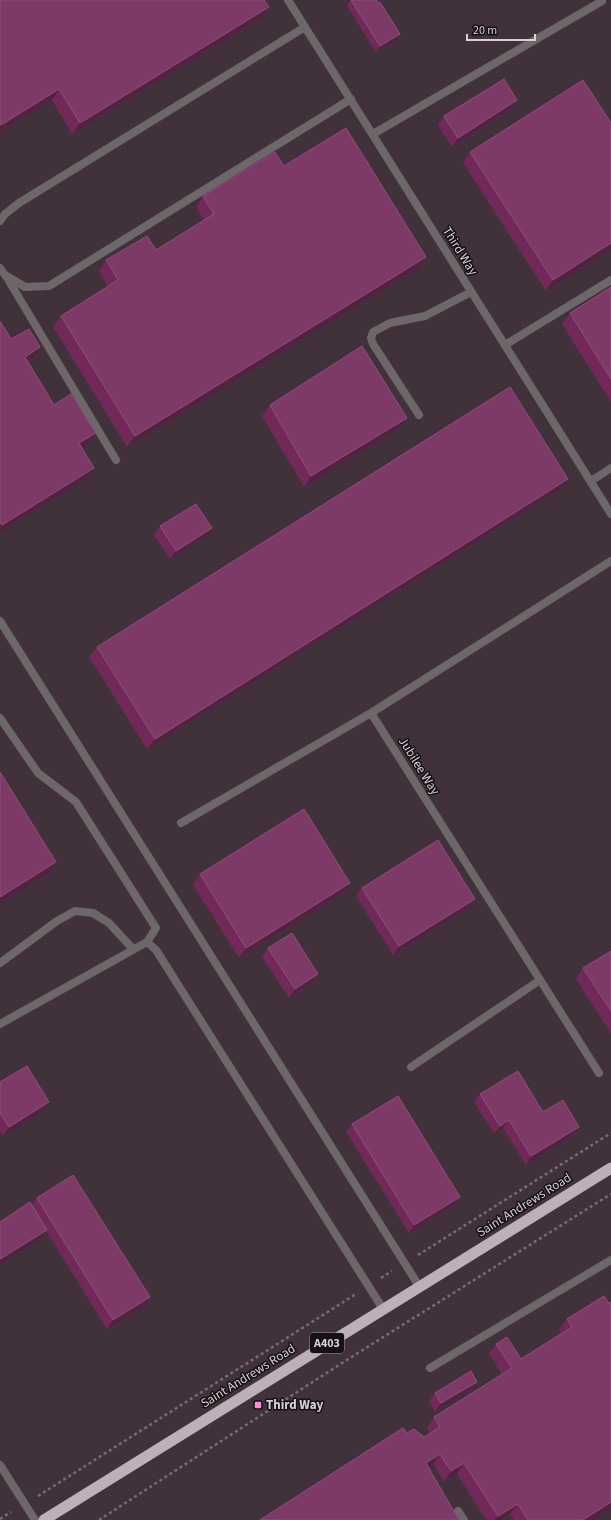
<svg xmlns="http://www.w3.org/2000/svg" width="611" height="1520" viewBox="0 0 611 1520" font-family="'Source Sans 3',sans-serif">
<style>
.built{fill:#41313a}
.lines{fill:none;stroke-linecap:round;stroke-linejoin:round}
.path{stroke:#766d72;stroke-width:2.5;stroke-dasharray:3 3;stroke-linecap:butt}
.service{stroke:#6d676a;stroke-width:8}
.minor{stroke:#6d676a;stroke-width:8}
.trunk{stroke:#bdb0b6;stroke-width:11}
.wall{fill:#72295a}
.shaded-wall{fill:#542043}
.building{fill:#7d3a67;stroke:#8b5278}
.poi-dot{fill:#f790ce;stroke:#161114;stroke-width:1.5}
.labels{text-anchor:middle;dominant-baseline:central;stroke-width:3;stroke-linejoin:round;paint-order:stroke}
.shield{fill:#161114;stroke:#9c969a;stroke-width:1}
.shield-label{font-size:12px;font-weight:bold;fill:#d6cfd3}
.street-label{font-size:13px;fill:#d6cfd3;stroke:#161114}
.poi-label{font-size:13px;font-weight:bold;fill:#d6cfd3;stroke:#161114;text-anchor:start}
</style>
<rect width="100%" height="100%" fill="#32272d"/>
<path class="built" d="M0,0H611V1520H0Z"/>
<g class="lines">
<path class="path" d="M418,1255L611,1133
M381,1278L392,1271
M38,1496L356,1294
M0,1519L11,1512
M99,1520L342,1363L611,1194"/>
<path class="service" d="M373,134L602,1
M0,221L5,214L19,203L305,27
M0,268L5,275L25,287L49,286L351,99
M6,276L116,460
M505,345L611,280
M419,415L373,344L371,338L373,332L390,323L425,316L471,292
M591,481L611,468
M0,621L419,1286
M0,718L38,773L76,802L156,928L147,942
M181,823L371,713
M0,963L57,921L75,911L93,913L109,923L133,949
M0,1024L147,942L156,950L383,1309
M411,1067L540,980
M430,1368L611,1260
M0,1465L35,1520
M458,1511L464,1520"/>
<path class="minor" d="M288,0L611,514
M599,1073L371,713L611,561"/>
<path class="trunk" d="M44,1520L611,1168"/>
</g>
<path class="wall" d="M0,0L261,18L72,134L52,100L0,132Z
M351,0H376L396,40L376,52L347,6Z
M517,100L512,109L452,147L438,125L444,116Z
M611,123V249L546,291L463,163L470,152Z
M284,166L426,257L418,268L127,447L53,327L61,316L108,287L99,271L106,260L156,250L204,220L196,207L203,196Z
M611,287V402L562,324L570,313Z
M270,405L407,418L399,428L304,487L262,416Z
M560,489L147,749L89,657L97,647Z
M160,526L212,528L206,537L170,559L154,535Z
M200,874L350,883L343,893L239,958L193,885Z
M362,888L469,907L393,955L356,896Z
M268,948L312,982L289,998L262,957Z
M611,951V1034L576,979L583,968Z
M0,1082L49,1102L43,1111L3,1136L0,1131Z
M480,1094L543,1112L579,1127L573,1136L526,1165L503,1128L494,1134L474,1102Z
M352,1124L454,1205L409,1233L346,1132Z
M37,1198L150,1297L144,1306L107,1329L46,1231L41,1238L32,1205Z
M604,1296L593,1520H514L510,1514L501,1520H486L457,1474L444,1482L433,1464L428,1467L407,1433L424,1437L430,1433L427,1428L434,1417L502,1375L489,1354L496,1344L521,1359L561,1333L559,1330L567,1319Z
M477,1382L471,1390L435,1412L429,1401L435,1393Z"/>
<path class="shaded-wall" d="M269,7L261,18L72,134L80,123Z
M400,34L396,40L376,52L380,46Z
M59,89L52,100L0,132V127L1,125Z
M517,100L512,109L452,147L458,138Z
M611,243V249L546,291L553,280Z
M426,257L418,268L127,447L135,436Z
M40,347L33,358L17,367L25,357Z
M407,418L399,428L304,487L311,476Z
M96,433L88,444L72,454L79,443Z
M94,468L87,478L0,532V527L2,525Z
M568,479L560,489L147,749L155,739Z
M212,528L206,537L170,559L176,551Z
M56,862L49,873L0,903V897Z
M350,883L343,893L239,958L246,948Z
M475,899L469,907L393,955L399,946Z
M318,974L312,982L289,998L295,989Z
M49,1102L43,1111L3,1136L9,1127Z
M509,1120L503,1128L494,1134L500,1126Z
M579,1127L573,1136L526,1165L531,1156Z
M460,1197L454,1205L409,1233L414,1225Z
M47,1230L41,1238L0,1264V1259Z
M150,1297L144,1306L107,1329L113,1320Z
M477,1382L471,1390L435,1412L441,1403Z
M440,1454L433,1464L418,1474L426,1463Z
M464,1463L457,1474L444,1482L451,1471Z
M611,1502V1508L593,1520H583Z
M518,1504L510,1514L501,1520H495L498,1516Z"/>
<path class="building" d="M0,0H264L269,7L80,123L59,89L1,125L0,123Z
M351,0H376L378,3L380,2L400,34L380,46Z
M504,79L517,100L458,138L444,116Z
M583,80L611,123V243L553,280L470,152Z
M346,128L426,257L135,436L61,316L118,280L106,260L147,236L156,250L214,214L203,196L275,152L284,166Z
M611,287V379L570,313Z
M0,321L11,339L29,329L40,347L25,357L54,405L71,394L96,433L79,443L94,468L2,525L0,522Z
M362,346L407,418L311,476L270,405Z
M510,387L568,479L155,739L97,647Z
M196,504L212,528L176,551L160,526Z
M0,772L56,862L0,897Z
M304,809L350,883L246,948L200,874Z
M438,840L475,899L399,946L362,888Z
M292,933L318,974L295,989L268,948Z
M611,951V1011L583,968Z
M27,1066L49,1102L9,1127L0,1113V1082Z
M518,1071L543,1112L563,1100L579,1127L531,1156L509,1120L500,1126L480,1094Z
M398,1096L460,1197L414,1225L352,1124Z
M73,1175L150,1297L113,1320L37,1198Z
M30,1202L47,1230L0,1259V1222Z
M604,1296L609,1303L611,1302V1502L583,1520H528L518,1504L498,1516L464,1463L451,1471L440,1454L426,1463L459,1520H260L403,1428L407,1433L414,1429L424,1437L440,1427L434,1417L512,1368L496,1344L507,1337L521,1359L572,1327L567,1319Z
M471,1371L477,1382L441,1403L435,1393Z"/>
<rect class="poi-dot" x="254" y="1401" width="8" height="8" rx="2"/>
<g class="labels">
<rect class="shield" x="310" y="1333" width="34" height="20" rx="3"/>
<g class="shield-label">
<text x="327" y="1343">A403</text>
</g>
<g class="street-label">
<text transform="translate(460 251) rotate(58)">Third Way</text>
<text transform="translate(419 766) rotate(58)">Jubilee Way</text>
<text transform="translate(524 1205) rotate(-32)">Saint Andrews Road</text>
<text transform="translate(248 1376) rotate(-32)">Saint Andrews Road</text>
</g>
<g class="poi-label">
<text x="266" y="1405">Third Way</text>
</g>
</g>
<path d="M467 34v6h68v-6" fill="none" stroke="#d6cfd3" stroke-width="2"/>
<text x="473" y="34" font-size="12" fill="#d6cfd3" stroke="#161114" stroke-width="3" paint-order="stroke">20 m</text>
</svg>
